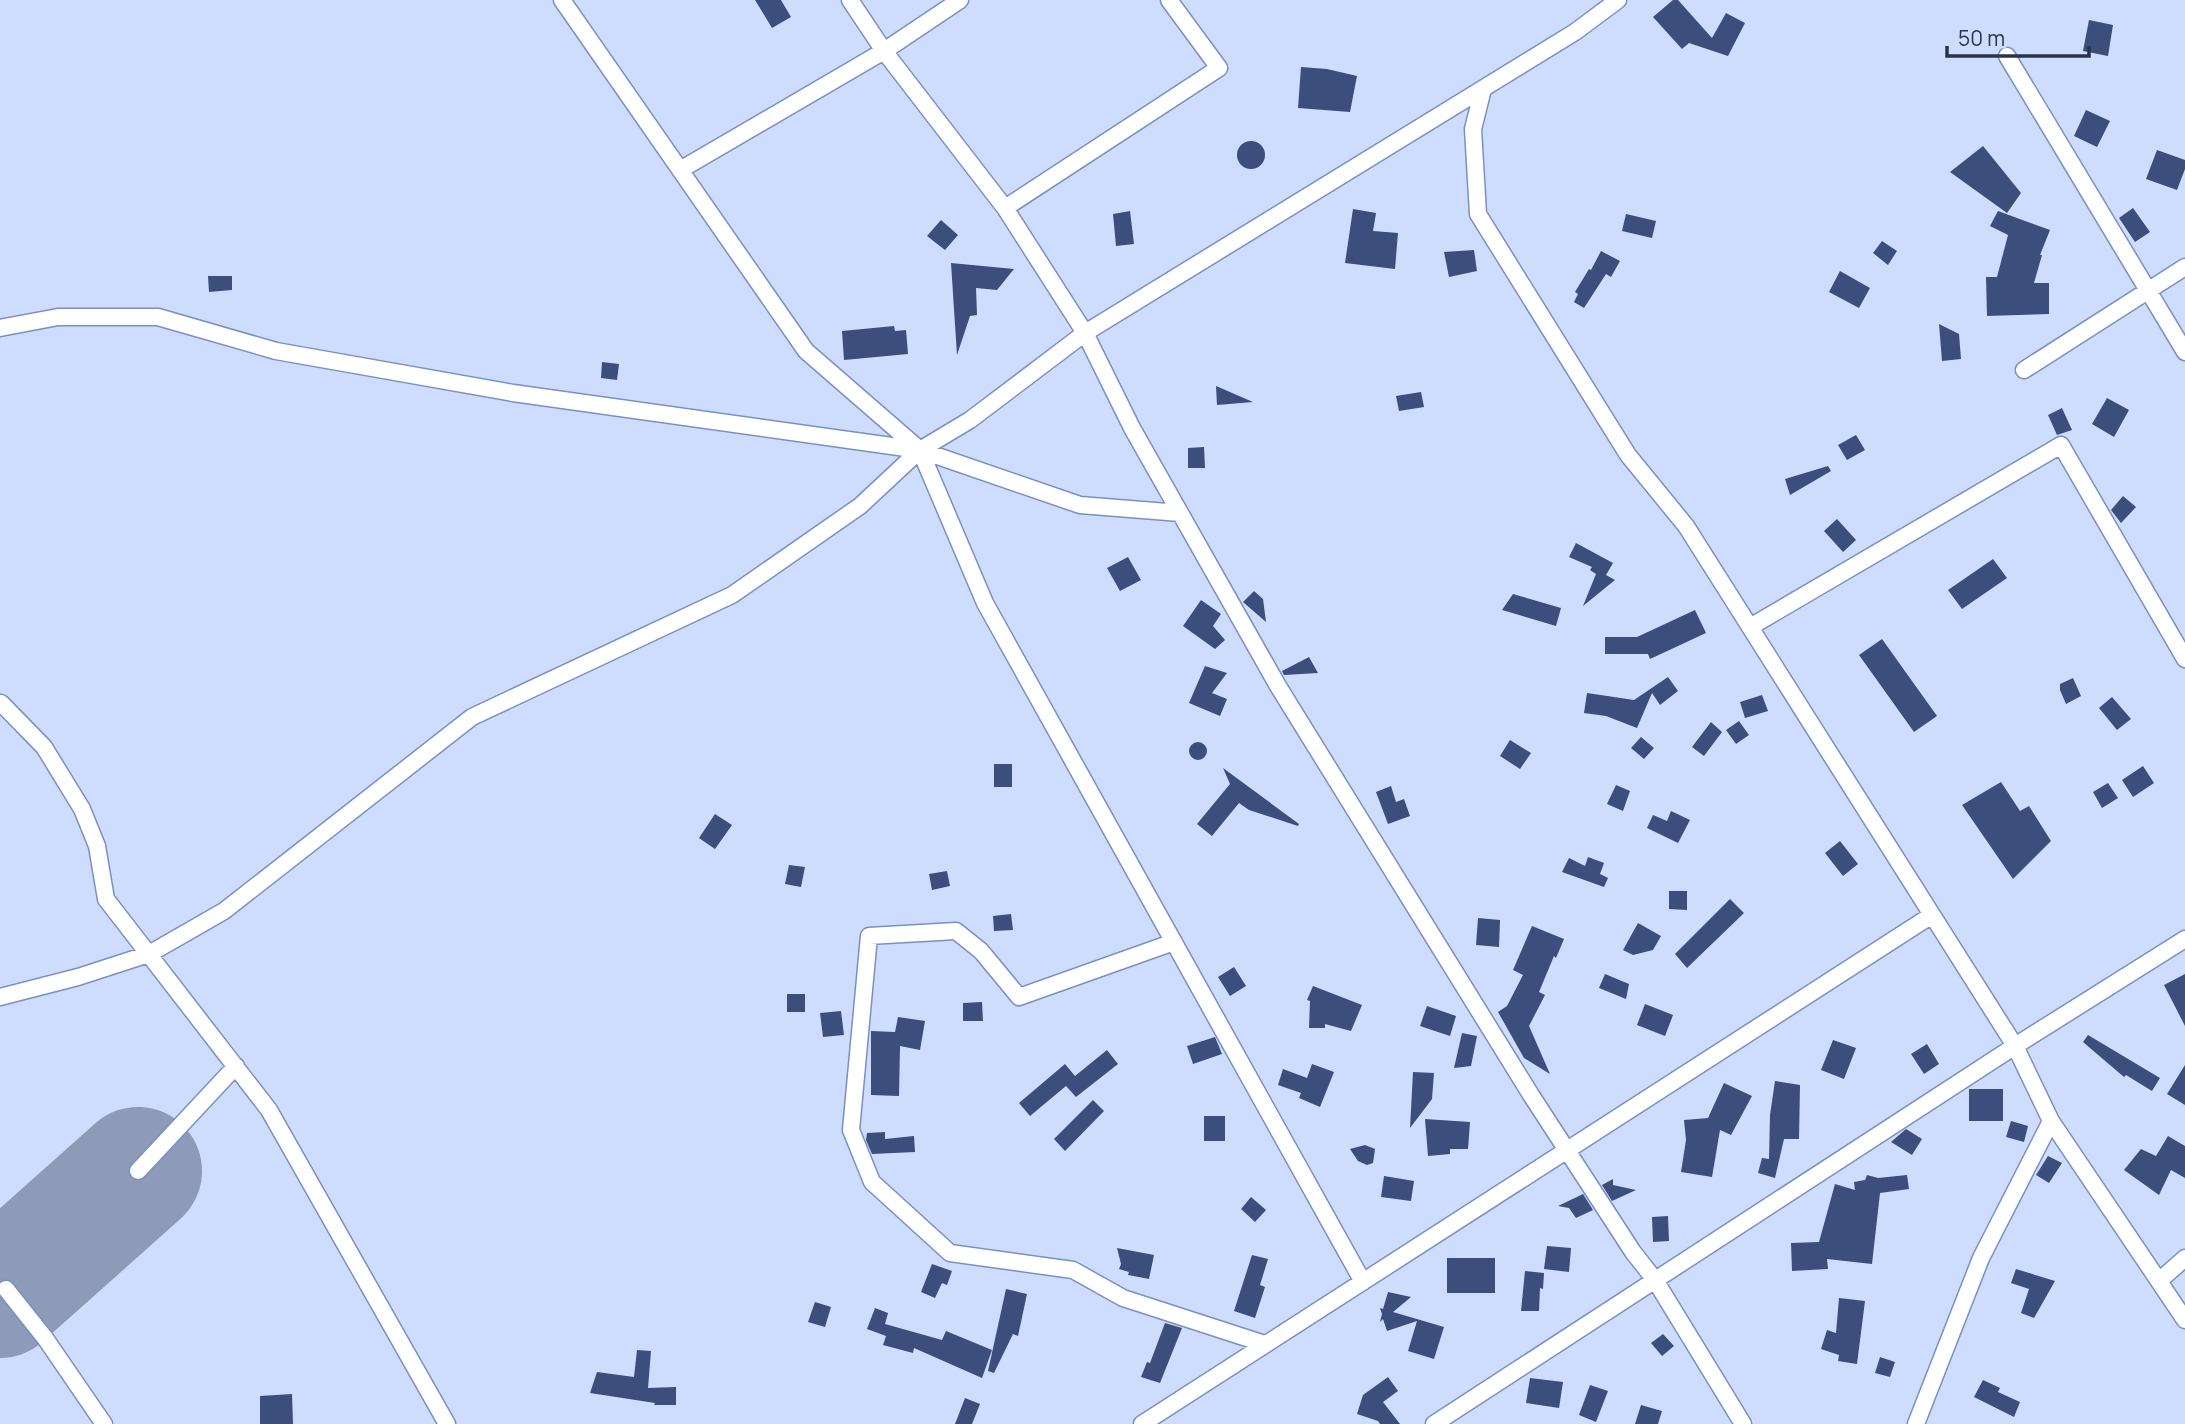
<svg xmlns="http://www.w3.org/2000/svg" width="2185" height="1424" viewBox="0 0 2185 1424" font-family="Manrope,sans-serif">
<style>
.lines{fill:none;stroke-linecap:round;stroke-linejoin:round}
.runway{stroke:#8e9bb8;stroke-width:128}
.building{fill:#3b4e7c}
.street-casing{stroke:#7a90c3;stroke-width:19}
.street{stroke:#fff;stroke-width:16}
</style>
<rect width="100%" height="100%" fill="#cedcfd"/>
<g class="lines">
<path class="runway" d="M0,1294L138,1171"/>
</g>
<path class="building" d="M755,0H781L791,17L772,28Z
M1673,0H1678L1712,38L1726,13L1745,23L1728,56L1689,43L1682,49L1653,17Z
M2089,20L2113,25L2108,56L2083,51Z
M1301,67L1327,69L1357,76L1350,112L1298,108Z
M2086,110L2110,121L2097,147L2074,136Z
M1237 155a14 14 0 1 1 28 0a14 14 0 1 1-28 0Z
M1983,146L2021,193L2007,213L1950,172Z
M2157,150L2185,160V169L2177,190L2146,179Z
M2133,208L2150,232L2135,242L2119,218Z
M1353,209L1376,213L1373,231L1398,233L1395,269L1345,263Z
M1130,211L1134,244L1116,246L1113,214Z
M1998,211L2050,230L2040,255H2042L2034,283H2049V314L1987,316L1986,277H1997L2008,235L1990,226Z
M1626,214L1656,221L1652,238L1622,231Z
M941,220L958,235L945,250L927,236Z
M1882,241L1897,251L1888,265L1873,253Z
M1474,250L1477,271L1449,277L1444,252Z
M1601,251L1620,261L1611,277L1606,274L1584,308L1574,302L1578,294L1575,292L1589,269L1591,270Z
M951,263L1014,269L997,290L976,288L977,315L970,316L957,355Z
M1840,271L1870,288L1859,308L1829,292Z
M208,276H232V290L209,292Z
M1939,324L1959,334L1961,359L1942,361Z
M894,326L895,331L906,330L908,354L844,360L842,331Z
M602,362L619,364L617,380L601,378Z
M1216,386L1253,402L1217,405Z
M1421,392L1424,407L1399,411L1396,396Z
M2107,398L2129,410L2114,437L2092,424Z
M2062,408L2072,430L2057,435L2048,415Z
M1856,435L1865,450L1847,460L1838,445Z
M1204,447L1205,468H1188V448Z
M1828,466L1831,471L1790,495L1785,479Z
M2123,496L2136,507L2121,523L2111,510Z
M1837,519L1856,540L1843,552L1824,531Z
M1576,543L1613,563L1606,575L1615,580L1583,606L1596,574L1590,570L1592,567L1569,557Z
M1128,557L1141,580L1120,591L1107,568Z
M1993,559L2007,578L1962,609L1948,590Z
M1254,591L1263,599L1266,622L1243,602Z
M1513,594L1561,608L1556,626L1502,610Z
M1201,600L1221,614L1213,626L1225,640L1215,649L1183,626Z
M1695,610L1706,633L1650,659L1648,654H1605V637H1637Z
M1882,639L1937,716L1914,732L1859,655Z
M1309,657L1318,673L1284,675L1282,671Z
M1205,666L1227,673L1212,693L1227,699L1220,716L1189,703Z
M1668,677L1678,691L1660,705L1652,693L1637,728L1606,716L1584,713L1587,693L1634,700Z
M2073,678L2081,696L2066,704L2060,690V684Z
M1762,695L1768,711L1745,718L1740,702Z
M2112,697L2131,719L2117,730L2099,708Z
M1739,721L1749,735L1736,744L1726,730Z
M1711,722L1722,732L1704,756L1692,747Z
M1641,737L1654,748L1644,759L1631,748Z
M1510,740L1531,753L1520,769L1500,756Z
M1189 751a9 9 0 1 1 18 0a9 9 0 1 1-18 0Z
M994,764H1012V787H994Z
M2143,766L2154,783L2133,797L2122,780Z
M1223,768L1299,824L1298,826L1249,810L1239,803L1212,836L1197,824L1230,784Z
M2001,782L2020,811L2029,806L2051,841L2013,879L1962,805Z
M2108,783L2118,798L2102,808L2093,792Z
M1616,785L1630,791L1623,811L1607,804Z
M1391,786L1396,802L1404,799L1410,816L1388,824L1376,792Z
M1671,811L1690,820L1678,843L1647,828L1653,815L1667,821Z
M715,814L732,825L715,849L699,838Z
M1840,841L1858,864L1843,876L1825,853Z
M1588,857L1604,863L1600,874L1608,878L1604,887L1562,872L1569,858L1585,866Z
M789,865L805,867L801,887L785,884Z
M947,871L950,886L932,890L929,874Z
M1669,891H1687V910L1669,909Z
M1730,899L1744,913L1687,968L1675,954Z
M1011,914L1013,930L994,931L993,916Z
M1478,918L1500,920L1499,947L1476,945Z
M1638,923L1661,936L1653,950L1633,955L1623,950Z
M1532,926L1564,939L1556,958L1554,956L1539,992L1545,995L1529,1026L1550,1074L1524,1058L1498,1012L1507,1006L1523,975L1513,970Z
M1234,967L1246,986L1230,996L1218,977Z
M1605,974L1629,984L1626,999L1599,988Z
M2185,974V1026L2164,985Z
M1313,986L1362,1005L1351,1031L1325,1024V1028H1309L1310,1001L1307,1000Z
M787,994H805V1012H787Z
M982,1002L983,1021H963V1003Z
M1645,1004L1673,1015L1665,1036L1637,1025Z
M1427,1006L1456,1016L1450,1036L1420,1026Z
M841,1011L844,1035L823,1037L820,1013Z
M898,1017L925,1021L920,1050L900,1046L899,1096L871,1095V1031L895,1032Z
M1462,1033L1477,1036L1471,1066L1454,1068Z
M2088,1035L2160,1078L2152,1091L2126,1075L2124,1077L2083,1042Z
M1215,1037L1222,1054L1193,1064L1187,1046Z
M1833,1040L1856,1048L1844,1079L1821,1070Z
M1927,1044L1939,1064L1924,1074L1911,1054Z
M1107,1050L1118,1064L1076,1097L1066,1086L1030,1116L1019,1103L1065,1064L1075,1076Z
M1312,1064L1334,1072L1320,1107L1299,1098L1301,1093L1278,1085L1283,1069L1307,1078Z
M2185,1065V1105L2167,1094Z
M1413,1072L1434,1073L1432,1099L1410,1128Z
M1775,1081L1800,1085L1799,1139H1784L1775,1178L1758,1173L1762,1158L1769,1159L1770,1115Z
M1724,1083L1752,1096L1731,1135L1720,1130L1712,1177L1681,1172L1686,1140L1684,1120L1708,1118Z
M1969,1089H2003V1121H1969Z
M1093,1100L1104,1111L1065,1151L1054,1139Z
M1204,1116H1225V1141H1204Z
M1425,1119L1470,1122L1468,1149H1450V1154L1428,1156Z
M2011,1121L2028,1126L2024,1142L2006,1137Z
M1906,1129L1922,1139L1912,1155L1891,1142Z
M885,1132V1139L914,1136L915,1152L872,1154L866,1140L867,1133Z
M2168,1136L2185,1146V1178L2171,1170L2159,1195L2124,1170L2141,1149L2156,1156Z
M1365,1145L1375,1149L1373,1163L1367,1165L1358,1161L1350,1149Z
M2048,1156L2062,1163L2049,1183L2036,1175Z
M1867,1175L1878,1178L1907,1175L1909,1189L1880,1193L1872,1264L1827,1259L1828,1269L1792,1271L1791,1243L1819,1242L1835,1184L1855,1190L1854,1182L1865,1180Z
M1384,1176L1414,1181L1411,1201L1381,1197Z
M1613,1179V1185L1636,1190L1612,1201L1602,1185Z
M1583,1194L1593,1210L1576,1218L1569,1208L1558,1206Z
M1251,1197L1266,1210L1255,1222L1241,1209Z
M1668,1216L1669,1241L1653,1242L1652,1217Z
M1547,1246L1571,1248L1569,1272L1544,1269Z
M1117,1248L1154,1255L1149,1279L1128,1275L1129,1272L1119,1269L1121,1264Z
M1252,1255L1268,1259L1260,1285L1265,1287L1255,1318L1234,1311Z
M1447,1258H1495V1293H1447Z
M932,1264L952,1271L947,1285L942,1283L935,1298L921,1292Z
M2016,1269L2055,1281L2034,1318L2021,1313L2029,1289L2011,1283Z
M1525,1271L1544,1273L1543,1289L1540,1288L1539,1311H1521Z
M1006,1289L1027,1294L1018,1336L1013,1334L994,1373L988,1371Z
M1388,1292L1411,1297L1393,1312L1444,1327L1434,1359L1408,1351L1417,1321L1387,1331L1383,1319L1380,1322L1382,1314L1380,1308L1383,1309Z
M1839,1298L1865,1301L1857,1364L1838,1361L1839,1355L1821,1349L1827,1330L1836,1333Z
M815,1302L831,1307L825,1327L808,1322Z
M875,1308L888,1313L885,1324L942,1340L946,1331L992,1350L982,1378L914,1348L913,1353L883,1345L886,1336L867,1329Z
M1165,1323L1182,1328L1160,1383L1141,1377L1147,1362L1150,1363Z
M1663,1334L1674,1346L1662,1356L1651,1343Z
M637,1350L651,1351L648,1388L676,1387V1405H654L655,1403L590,1393L597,1372L634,1377Z
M1880,1357L1895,1362L1890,1377L1875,1373Z
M1388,1377L1398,1391L1383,1402L1400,1424H1380L1378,1421L1357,1414L1363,1395Z
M1530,1378L1563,1382L1559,1408L1526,1403Z
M1983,1380L2000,1388L1998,1392L2020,1402L2014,1417L1974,1397Z
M1590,1385L1608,1391L1596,1422L1579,1415Z
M292,1394L293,1424H260V1396Z
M965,1398L980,1404L972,1424H955Z
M1641,1405L1662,1411L1658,1424H1635Z"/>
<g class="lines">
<g class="street-casing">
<path id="street" d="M562,0L806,351L920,450L985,603L1363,1282
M850,0L884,51L1005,208L1085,333L1132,428L1278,686L1531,1095L1633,1252L1655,1280L1743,1424
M2007,56L2185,352
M1483,89L1473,129L1478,214L1628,455L1686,526L2015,1046L2051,1121L2185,1320
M680,170L884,51L960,0
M1005,208L1219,68L1169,0
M0,328L58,317H158L276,351L513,393L920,450L1080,505L1180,513
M2024,370L2185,267
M1750,627L2061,445L2185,659
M1,703L44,747L82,809L97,846L106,899L269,1110L447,1424
M1174,942L1019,997L981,951L956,931L869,936L851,1130L872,1182L950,1253L1073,1270L1123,1298L1265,1344
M0,997L78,977L149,954L224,911L472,717L732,595L860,506L920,450L970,420L1085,333L1575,32L1618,0
M138,1171L236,1066
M2159,1281L2185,1258
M6,1289L45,1338L104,1424
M1142,1424L1932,915
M1434,1424L2015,1046L2185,939
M1916,1424L1981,1258L2051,1121"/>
</g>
<use href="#street" class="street"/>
</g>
<path d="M1947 46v10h142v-10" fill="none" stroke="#2a3449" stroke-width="3.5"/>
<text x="1958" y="46" font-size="21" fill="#2a3449" stroke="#cedcfd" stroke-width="5" paint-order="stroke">50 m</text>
</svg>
